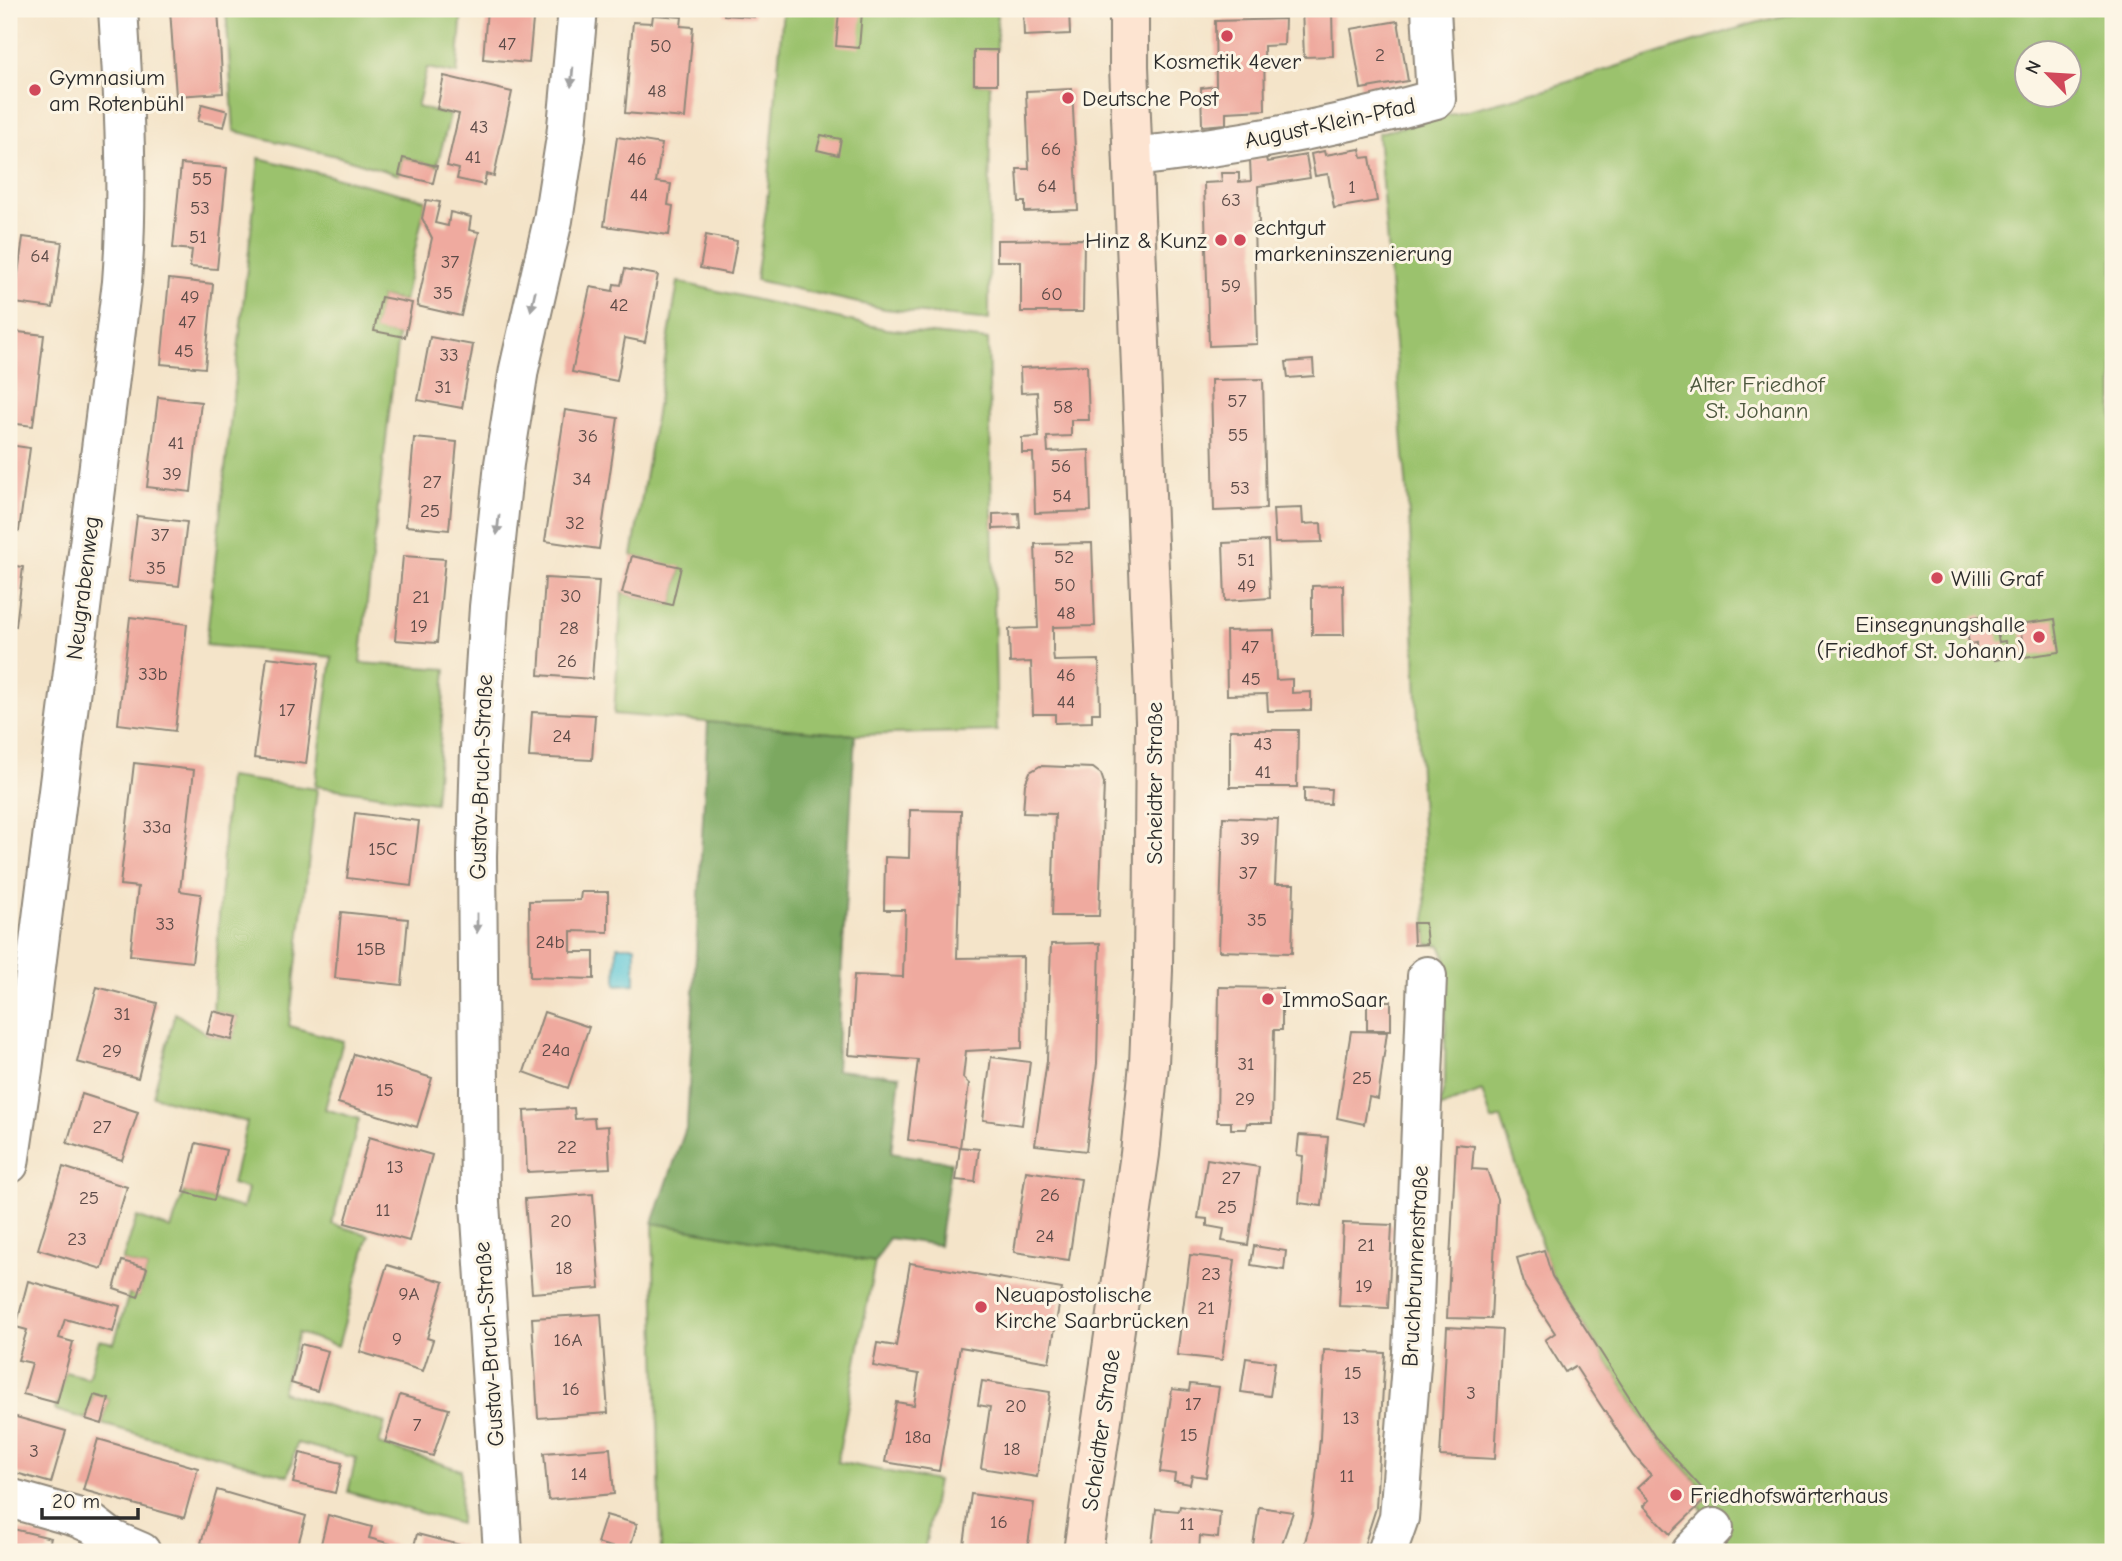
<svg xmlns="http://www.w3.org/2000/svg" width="2122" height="1561" viewBox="0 0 2122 1561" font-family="'Comic Neue',sans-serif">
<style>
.green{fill:#9bc26d;stroke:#63764c;stroke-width:2;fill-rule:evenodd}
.forest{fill:#7ca860;stroke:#546a46;stroke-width:2}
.water{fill:#5ec8d8;stroke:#447a82;stroke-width:2}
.building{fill:#efaa9f}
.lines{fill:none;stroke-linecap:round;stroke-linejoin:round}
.street-casing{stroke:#90887a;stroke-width:42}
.secondary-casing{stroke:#90887a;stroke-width:42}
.street{stroke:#fff;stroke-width:38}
.secondary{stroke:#fde4d1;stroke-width:38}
.oneway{fill:#a0a0a0}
.poi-dot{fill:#d1495b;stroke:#fcf5e5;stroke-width:2.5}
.labels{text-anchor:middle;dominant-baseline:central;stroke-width:6;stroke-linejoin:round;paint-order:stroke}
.number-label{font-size:19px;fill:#5c4b48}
.poi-label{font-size:23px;fill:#2b2b2b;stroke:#fcf5e5;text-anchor:start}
.street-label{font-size:23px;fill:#2b2b2b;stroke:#fcf5e5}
.park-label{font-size:23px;fill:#4d583f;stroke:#fcf5e5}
</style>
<rect width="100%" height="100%" fill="#fcf5e5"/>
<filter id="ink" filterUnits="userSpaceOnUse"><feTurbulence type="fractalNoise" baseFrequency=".0143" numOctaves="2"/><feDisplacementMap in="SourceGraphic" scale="14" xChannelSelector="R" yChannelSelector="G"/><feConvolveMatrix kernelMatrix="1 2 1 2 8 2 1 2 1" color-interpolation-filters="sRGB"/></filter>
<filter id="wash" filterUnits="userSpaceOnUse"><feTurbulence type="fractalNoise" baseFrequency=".00686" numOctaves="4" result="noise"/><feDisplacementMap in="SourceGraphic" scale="28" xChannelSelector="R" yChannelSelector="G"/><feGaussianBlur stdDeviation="1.57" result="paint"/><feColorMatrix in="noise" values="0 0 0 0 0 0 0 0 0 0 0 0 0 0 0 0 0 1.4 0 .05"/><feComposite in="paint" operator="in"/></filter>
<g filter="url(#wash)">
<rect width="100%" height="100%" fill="#f4e4c9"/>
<path class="green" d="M226,9H462L457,74L427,68L417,107L450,115L437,166L403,158L399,175L340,157L234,131Z
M783,9H997V50L974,51V84H990L989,320L885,309L756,280L767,202Z
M1810,9H2113V1552H1708L1721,1539L1699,1505L1709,1495L1655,1437L1552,1276L1501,1118L1492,1121L1482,1091L1439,1108L1445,1083L1446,959L1440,945L1427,944L1410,530L1378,133L1533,93L1748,25ZM2028,52H2070V94H2028Z
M259,158L426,200L404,301L381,297L375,330L398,336L360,663L446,669L435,803L315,786L332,657L206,645Z
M678,282L886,329L988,340L997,731L855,735L614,714L622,593L672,605L681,568L632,556Z
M228,777L317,789L289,1026L343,1041L325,1109L359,1119L332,1224L369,1235L338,1346L298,1333L282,1392L385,1423L379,1444L461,1470L460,1524L348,1492L356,1458L297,1443L288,1476L102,1424L109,1399L94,1395L86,1419L55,1410L65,1372L88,1378L99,1340L114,1343L129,1294L138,1296L147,1268L122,1261L137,1217L171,1229L184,1192L243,1208L248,1189L232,1184L247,1122L153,1096L175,1013L207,1034L232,1040L238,1017L213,1011Z
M653,1223L875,1262L837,1462L937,1481L924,1552H661Z"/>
<path class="forest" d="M708,722L855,735L836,1070L900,1076L891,1153L951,1162L939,1245L889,1238L875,1262L653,1223L687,1125Z"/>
<path class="water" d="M617,946H635V984L616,985Z"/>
<g id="blocks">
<path class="building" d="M170,9H218L223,93L176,96Z
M487,9H534L529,63L483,59Z
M724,9H754V17L724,15Z
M1023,9H1069L1070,34L1024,36Z
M1302,9H1332L1333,56L1304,57Z
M839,11L862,12L859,48L836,46Z
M653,15L682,17L681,26L693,27L685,118L625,113L633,22L652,23Z
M1285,19L1284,45L1264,46L1265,110L1226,112V124L1202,126L1201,88L1216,86L1215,21Z
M1398,21L1408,81L1361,89L1351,29Z
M974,50H997V84H974Z
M444,76L512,92L494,176L486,174L484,185L457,179L459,169L447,166L459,114L437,109Z
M1072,89L1078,210L1025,212V202H1019L1017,169H1029L1026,91Z
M202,104L228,111L224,127L198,121Z
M821,135L841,139L838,155L817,150Z
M617,137L662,144L656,182L671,184L668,205L673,206L669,235L604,226Z
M1360,149L1362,158L1370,157L1377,201L1334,208L1328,174L1315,176L1311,154L1324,151L1325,155Z
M1306,155L1310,178L1258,186L1259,223L1254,224L1257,344L1209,346L1204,183L1222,182L1221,173H1239V182L1251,181L1250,160L1266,158L1267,162Z
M403,158L437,166L433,183L399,175Z
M181,164L227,168L217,269L190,267L192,250L173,248Z
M426,200L440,202L435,223L448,226L450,212L471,217L469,230L479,232L461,316L417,306L432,238L422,218Z
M706,235L737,241L731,274L700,268Z
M23,237L62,242L53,308L14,303Z
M1084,239L1083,312H1021V261H997V240Z
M625,269L658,275L645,342L625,338L617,381L572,372L590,287L613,291L614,284L621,285Z
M169,279L213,284L205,368L161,364Z
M381,297L412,303L405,337L374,331Z
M9,331L44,335L33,426L9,423Z
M430,337L473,345L462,408L418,400Z
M1313,360L1314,376L1288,378L1286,362Z
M1087,365L1089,420H1071V436L1047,437L1048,452L1089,450L1091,511L1035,513L1033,453H1022V438L1039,437L1037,392L1021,393L1020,368Z
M1263,379L1266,509L1214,511L1211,380Z
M158,397L201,402L191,492L147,487Z
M565,410L618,418L599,549L545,541Z
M414,438L457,442L449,530L406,526Z
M9,445L30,448L19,531L9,529Z
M1302,508L1303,524L1321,523L1322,542L1275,543L1273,509Z
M1019,513L1020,528L993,529V514Z
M137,516L187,522L179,586L129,581Z
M1268,541L1270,598L1225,601L1223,543Z
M1092,543L1095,626L1053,627V651L1054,661L1099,660L1100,713H1092V722L1055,723V714H1033L1031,662L1010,663L1009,629L1038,628L1035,544Z
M403,556L445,559L437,643L395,640Z
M632,556L681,567L672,605L622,593Z
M9,565L23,567L16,626L9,625Z
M545,578L599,581L592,679L539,675Z
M1343,585L1344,635H1312V586Z
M1982,616L1984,625L1991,624L1992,633L1997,632L1999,642L2005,641L2007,658L1995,660L1993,652L1985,654L1984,648L1976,650V643L1969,644L1966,623L1974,622L1973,617Z
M130,617L187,624L175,731L118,724Z
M2055,619L2060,652L2024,657L2020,624Z
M1274,630L1276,680L1292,679V693L1311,692V710L1268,711L1267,694L1227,695L1226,631Z
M267,657L319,663L306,764L254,758Z
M532,712L595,715L592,760L529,757Z
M1230,730H1298L1297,787H1230Z
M134,763L194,770L180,891L201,894L192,962L130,955L138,887L120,885Z
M1040,766L1093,768L1101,774L1104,783L1099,916H1052L1055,814L1023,813L1025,784L1030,772Z
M1304,788L1331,789L1330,804L1304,803Z
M910,810L961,811L957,958L1023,957L1022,1048L966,1051L963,1078L969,1084L960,1147L979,1149L975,1182L956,1180L960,1147L908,1140L918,1060L849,1055L854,975L903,977L905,910H884L885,857L909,858Z
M355,813L419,821L411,886L347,878Z
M1223,817L1278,819L1275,884H1294L1292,953L1219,951Z
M581,892H608V932L571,931V952H594V979L530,977L529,901L580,900Z
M341,912L408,919L402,985L335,978Z
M1413,923H1425L1427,944L1414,945Z
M1100,943L1097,1063L1086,1151L1035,1145L1047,1061L1051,944Z
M97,987L157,1003L138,1078L77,1062Z
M1219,987L1282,988V1030H1274L1272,1123H1247L1246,1129H1231V1122H1217Z
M1367,1001H1391V1030H1367Z
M213,1011L238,1017L232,1040L207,1034Z
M544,1012L589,1027L568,1088L524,1072Z
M1351,1031L1387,1032L1378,1099L1369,1097L1364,1124L1337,1118Z
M354,1054L432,1078L417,1127L338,1103Z
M991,1057L1030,1062L1022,1125L983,1120Z
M82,1094L138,1112L122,1160L67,1143Z
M574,1108L575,1119L594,1118L595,1127L608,1126L610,1168L527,1172L524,1111Z
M1299,1135L1328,1137L1322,1206L1299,1203L1303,1156L1297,1155Z
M369,1137L432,1155L409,1241L345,1223Z
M196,1143L226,1150L214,1200L184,1192Z
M1456,1144L1474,1146L1472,1169L1487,1170L1497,1199L1491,1319L1447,1318Z
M1207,1159L1259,1167L1248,1245L1222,1241L1224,1229L1207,1226V1219L1198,1218Z
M63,1167L127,1187L102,1269L38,1249Z
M1026,1171L1081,1179L1069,1260L1014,1252Z
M593,1194L600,1288L532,1293L525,1199Z
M1343,1223L1392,1225L1388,1308L1339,1306Z
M1254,1246L1286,1251L1284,1270L1251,1265Z
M1544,1250L1552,1276L1655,1437L1709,1496L1670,1534L1643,1506L1649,1500L1637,1488L1651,1475L1634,1456L1575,1366L1565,1372L1545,1340L1555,1333L1525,1287L1517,1258Z
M1190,1255L1235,1260L1222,1360L1177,1355Z
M122,1261L147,1268L138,1297L114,1289Z
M910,1263L1062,1289L1049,1362L960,1347L939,1471L885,1462L896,1402L914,1405L919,1374L873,1366L877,1343L896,1346Z
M387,1265L444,1282L427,1338L433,1340L423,1371L360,1352Z
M28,1281L120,1306L113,1332L65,1319L59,1338L73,1342L57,1403L23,1394L32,1363L18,1360L27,1330L16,1327Z
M601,1314L608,1413L538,1418L532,1318Z
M1447,1327L1502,1330L1495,1459L1440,1456Z
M301,1344L328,1351L317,1391L291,1383Z
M1324,1350L1385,1353L1376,1508L1362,1552H1302L1312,1517L1320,1439Z
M1246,1358L1275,1362L1270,1396L1241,1392Z
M982,1381L1050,1392L1037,1477L981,1468L990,1407L978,1405Z
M1190,1384L1219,1387L1206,1477L1192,1475L1190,1484L1174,1481L1175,1474L1160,1472L1172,1389L1189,1391Z
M94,1395L109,1399L102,1424L86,1419Z
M400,1395L449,1409L433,1456L385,1442Z
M9,1415L66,1431L51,1483L9,1471Z
M98,1439L198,1468L184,1518L83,1490Z
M610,1448L614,1494L548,1500L544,1453Z
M300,1453L342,1463L335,1493L293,1483Z
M217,1490L306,1516L296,1552H231L201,1543Z
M971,1494L1034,1503L1027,1552H963Z
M1180,1506L1220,1512L1218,1538L1200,1536L1199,1552H1151L1156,1509L1179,1511Z
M1259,1507L1293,1512L1279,1552H1252Z
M328,1515L372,1527L369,1538L413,1550L417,1534L464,1546L462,1552H319Z
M606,1515L637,1524L629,1552L597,1543Z
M9,1528L51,1538L47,1552H9Z"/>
</g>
</g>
<g filter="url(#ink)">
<use href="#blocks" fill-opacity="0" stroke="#90887a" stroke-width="2"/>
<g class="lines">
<g class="street-casing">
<path id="street" d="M1133,157C1236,146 1337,127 1436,99L1431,9
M9,1164L23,1070L122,282C129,191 124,100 118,9
M9,1498L76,1517L92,1524L113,1540L141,1552
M503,1552L480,1203L477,856L480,748L489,607L504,464L519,369L553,220L566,137L578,9
M1387,1552L1399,1518L1412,1352L1427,976
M1691,1552L1714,1528"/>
</g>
<g class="secondary-casing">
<path id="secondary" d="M1083,1552L1140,1154L1149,1064L1153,970L1155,721L1129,66V9"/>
</g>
<use href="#street" class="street"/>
<use href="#secondary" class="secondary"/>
</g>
<defs><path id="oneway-solid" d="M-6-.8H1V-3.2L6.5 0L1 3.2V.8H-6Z" transform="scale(1.75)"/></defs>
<g class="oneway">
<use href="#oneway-solid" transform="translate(572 77) rotate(95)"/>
<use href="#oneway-solid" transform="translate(533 301) rotate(103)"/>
<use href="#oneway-solid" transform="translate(498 525) rotate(96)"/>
<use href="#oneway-solid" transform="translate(477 923) rotate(90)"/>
</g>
</g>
<g class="poi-dot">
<circle cx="1227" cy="36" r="7"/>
<circle cx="35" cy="90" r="7"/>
<circle cx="1068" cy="98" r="7"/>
<circle cx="1221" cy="240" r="7"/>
<circle cx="1240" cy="240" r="7"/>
<circle cx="1937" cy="578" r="7"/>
<circle cx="2039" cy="637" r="7"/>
<circle cx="1268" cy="999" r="7"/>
<circle cx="981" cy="1307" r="7"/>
<circle cx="1676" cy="1495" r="7"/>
</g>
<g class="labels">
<g class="number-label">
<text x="507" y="44">47</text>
<text x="661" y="46">50</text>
<text x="1380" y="55">2</text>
<text x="657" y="91">48</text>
<text x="479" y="127">43</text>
<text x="1051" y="149">66</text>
<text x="473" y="157">41</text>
<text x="637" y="159">46</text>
<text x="202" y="179">55</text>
<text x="1047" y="186">64</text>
<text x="1352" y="187">1</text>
<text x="639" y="195">44</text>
<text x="1231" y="200">63</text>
<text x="200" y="208">53</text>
<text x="198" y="237">51</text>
<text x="40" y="256">64</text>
<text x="450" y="262">37</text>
<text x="1231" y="286">59</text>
<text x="443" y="293">35</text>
<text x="1052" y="294">60</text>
<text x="190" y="297">49</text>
<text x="619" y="305">42</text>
<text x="187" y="322">47</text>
<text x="184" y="351">45</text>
<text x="449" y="355">33</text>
<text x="443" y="387">31</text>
<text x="1237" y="401">57</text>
<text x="1063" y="407">58</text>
<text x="1238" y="435">55</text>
<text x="588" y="436">36</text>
<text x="176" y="443">41</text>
<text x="1061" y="466">56</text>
<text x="172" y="474">39</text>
<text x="582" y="479">34</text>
<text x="432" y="482">27</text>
<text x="1240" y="488">53</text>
<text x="1062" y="496">54</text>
<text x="430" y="511">25</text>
<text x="575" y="523">32</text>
<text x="160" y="535">37</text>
<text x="1064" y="557">52</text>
<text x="1246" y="560">51</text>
<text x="156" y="568">35</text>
<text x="1065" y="585">50</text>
<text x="1247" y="586">49</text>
<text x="571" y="596">30</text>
<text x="421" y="597">21</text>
<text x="1066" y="613">48</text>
<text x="419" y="626">19</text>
<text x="569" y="628">28</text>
<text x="1250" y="647">47</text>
<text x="567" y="661">26</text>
<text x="153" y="674">33b</text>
<text x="1066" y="675">46</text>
<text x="1251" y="679">45</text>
<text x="1066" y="702">44</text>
<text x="287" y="710">17</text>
<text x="562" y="736">24</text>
<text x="1263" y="744">43</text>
<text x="1263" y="772">41</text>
<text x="157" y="827">33a</text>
<text x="1250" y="839">39</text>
<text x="383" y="849">15C</text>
<text x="1248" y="873">37</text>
<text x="1257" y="920">35</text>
<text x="165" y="924">33</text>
<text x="550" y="942">24b</text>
<text x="371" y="949">15B</text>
<text x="122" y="1014">31</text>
<text x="556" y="1050">24a</text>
<text x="112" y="1051">29</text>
<text x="1246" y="1064">31</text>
<text x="1362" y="1078">25</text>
<text x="385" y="1090">15</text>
<text x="1245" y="1099">29</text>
<text x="102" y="1127">27</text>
<text x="567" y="1147">22</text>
<text x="395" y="1167">13</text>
<text x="1231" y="1178">27</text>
<text x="1050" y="1195">26</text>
<text x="89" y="1198">25</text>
<text x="1227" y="1207">25</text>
<text x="383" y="1210">11</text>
<text x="561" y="1221">20</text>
<text x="1045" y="1236">24</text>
<text x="77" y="1239">23</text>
<text x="1366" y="1245">21</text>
<text x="564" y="1268">18</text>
<text x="1211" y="1274">23</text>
<text x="1364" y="1286">19</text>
<text x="409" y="1294">9A</text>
<text x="1206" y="1308">21</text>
<text x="397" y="1339">9</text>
<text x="568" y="1340">16A</text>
<text x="1353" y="1373">15</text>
<text x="571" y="1389">16</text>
<text x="1471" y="1393">3</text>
<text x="1193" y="1404">17</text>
<text x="1016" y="1406">20</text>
<text x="1351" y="1418">13</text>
<text x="417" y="1425">7</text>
<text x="1189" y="1435">15</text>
<text x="918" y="1437">18a</text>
<text x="1012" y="1449">18</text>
<text x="34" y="1451">3</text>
<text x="579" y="1474">14</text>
<text x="1347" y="1476">11</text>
<text x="999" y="1522">16</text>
<text x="1187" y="1524">11</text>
</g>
<g class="poi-label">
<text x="1227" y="61" text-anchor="middle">Kosmetik 4ever</text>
<text x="49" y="77">Gymnasium<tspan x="49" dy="26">am Rotenbühl</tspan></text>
<text x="1082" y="98">Deutsche Post</text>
<text x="1254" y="227">echtgut<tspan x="1254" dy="26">markeninszenierung</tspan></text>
<text x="1207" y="240" text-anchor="end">Hinz &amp; Kunz</text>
<text x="1951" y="578">Willi Graf</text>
<text x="2025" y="624" text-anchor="end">Einsegnungshalle<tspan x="2025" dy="26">(Friedhof St. Johann)</tspan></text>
<text x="1282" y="999">ImmoSaar</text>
<text x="995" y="1294">Neuapostolische<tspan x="995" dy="26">Kirche Saarbrücken</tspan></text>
<text x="1690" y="1495">Friedhofswärterhaus</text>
</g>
<g class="street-label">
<text transform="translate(1330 123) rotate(-12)">August-Klein-Pfad</text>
<text transform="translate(83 588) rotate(-83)">Neugrabenweg</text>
<text transform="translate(481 777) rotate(-88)">Gustav-Bruch-Straße</text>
<text transform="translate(1154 783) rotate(-90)">Scheidter Straße</text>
<text transform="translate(1415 1266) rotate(-87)">Bruchbrunnenstraße</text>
<text transform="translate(489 1344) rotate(-94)">Gustav-Bruch-Straße</text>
<text transform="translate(1101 1430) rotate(-82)">Scheidter Straße</text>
</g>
<g class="park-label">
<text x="1757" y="384">Alter Friedhof<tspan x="1757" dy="26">St. Johann</tspan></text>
</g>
</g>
<rect width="2122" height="1561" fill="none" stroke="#fcf5e5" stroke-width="35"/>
<g transform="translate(2048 74) rotate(295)"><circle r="33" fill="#fcf5e5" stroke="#a8a49b" stroke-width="2"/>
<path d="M0-5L12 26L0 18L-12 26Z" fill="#d1495b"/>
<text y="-10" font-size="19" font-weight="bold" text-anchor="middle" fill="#2b2b2b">N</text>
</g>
<path d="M42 1508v10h96v-10" fill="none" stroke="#2b2b2b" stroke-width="3.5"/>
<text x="52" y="1508" font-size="21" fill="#2b2b2b" stroke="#fcf5e5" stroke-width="5" paint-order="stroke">20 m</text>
</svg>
